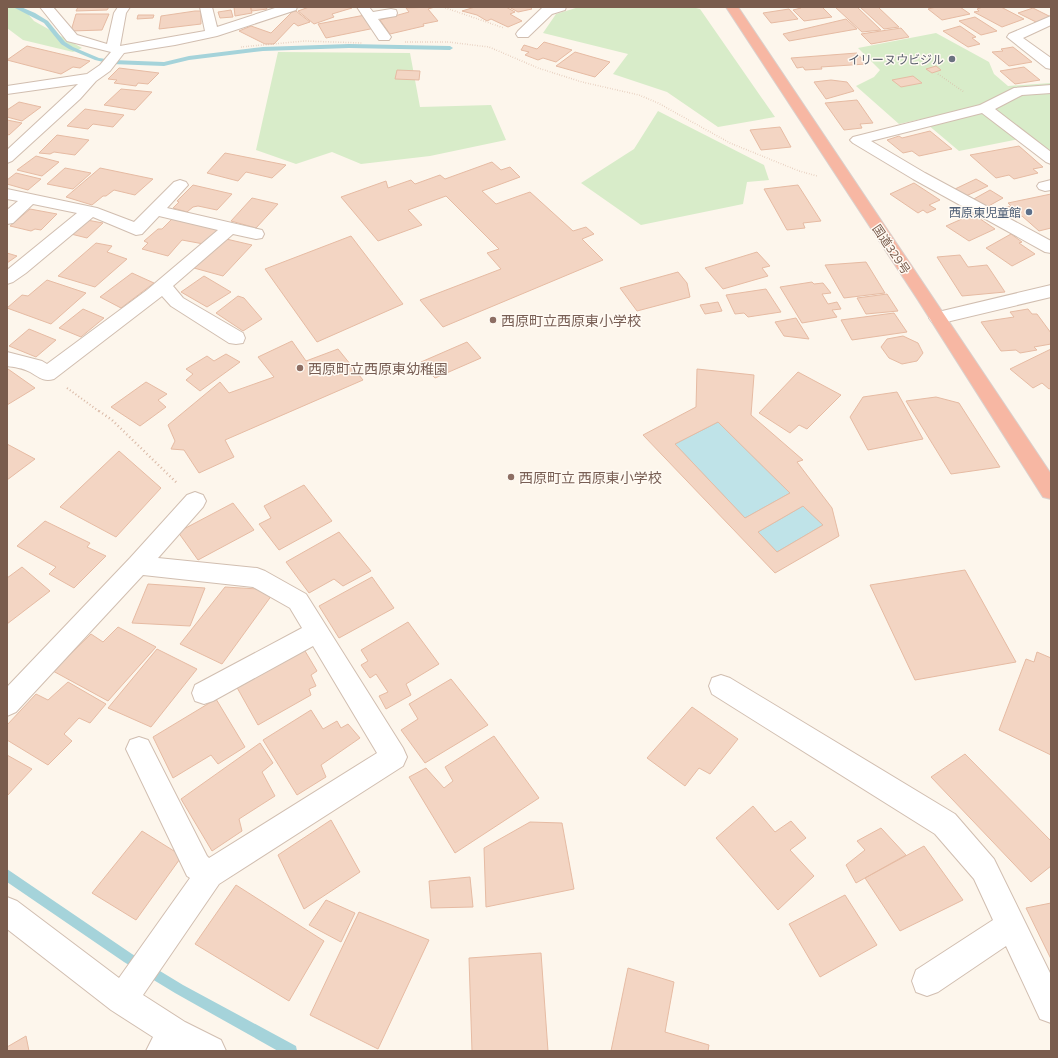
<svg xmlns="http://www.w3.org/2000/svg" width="1058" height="1058" viewBox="0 0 1058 1058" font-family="Commissioner,'Noto Sans JP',sans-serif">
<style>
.green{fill:#d8ecc9}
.water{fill:#bfe3e8;stroke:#a5d3da}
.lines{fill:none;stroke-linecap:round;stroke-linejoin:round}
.stream{fill:#a5d3da;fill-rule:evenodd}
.building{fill:#f3d5c3;stroke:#e6bba3;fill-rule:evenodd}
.minor-casing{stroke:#d1beb0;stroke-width:2}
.highway-casing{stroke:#dad1cd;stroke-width:2}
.path-far2{stroke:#d9b8a5;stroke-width:1.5;stroke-dasharray:0.5 2;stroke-linecap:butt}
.path-far1{stroke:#d9b8a5;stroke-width:2;stroke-dasharray:1 2.5;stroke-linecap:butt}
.path{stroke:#d9b8a5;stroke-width:2.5;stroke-dasharray:1 3;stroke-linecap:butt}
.minor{fill:#fff;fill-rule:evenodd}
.highway{fill:#f7b7a3;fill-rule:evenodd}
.worship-dot{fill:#6b7280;stroke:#fffaf3;stroke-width:1.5}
.service-dot{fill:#5c6f8a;stroke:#fffaf3;stroke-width:1.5}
.education-dot{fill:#8d6e63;stroke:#fffaf3;stroke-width:1.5}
.labels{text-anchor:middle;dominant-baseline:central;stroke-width:3;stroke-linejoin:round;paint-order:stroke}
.far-worship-label{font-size:12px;fill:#5b616d;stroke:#fffaf3;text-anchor:end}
.far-service-label{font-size:12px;fill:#4e5e75;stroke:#fffaf3;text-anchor:end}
.far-street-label{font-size:12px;fill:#7a5c4d;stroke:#fffaf3}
.education-label{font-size:14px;fill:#785e54;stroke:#fffaf3;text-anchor:start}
</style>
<rect width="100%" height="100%" fill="#fdf6ec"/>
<path class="green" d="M7,7H22L34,21L82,48L73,52L23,40L7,28Z
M579,7H692L700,9L775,117L718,127L667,92L613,74L628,54L543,33L556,14Z
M936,33L989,62L994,74L1008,86L1051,83V154L1030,137L959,151L921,119L899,124L856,86L874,77L880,70L858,48Z
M278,52L410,53L420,107L491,105L506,140L430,156L361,164L332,152L296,164L256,150Z
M658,111L764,165L769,180L747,182L743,204L641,225L581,183L634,149Z"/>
<path class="water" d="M718,422L790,493L745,518L675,444Z
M803,506L823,525L777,552L758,532Z"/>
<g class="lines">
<path class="stream" d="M13,7H21L35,13L48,21L65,42L73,47L99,58L112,60L164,62L189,56L263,47L349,44L450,46L453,48L450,50L349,48L263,51L189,60L164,66L112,64L95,60L69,49L61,44L44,23Z
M7,869L132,954L183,985L296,1046L297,1051H278L175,993L124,962L7,882Z"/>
</g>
<path class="building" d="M78,7H109L107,10L76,11Z
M234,7H250L252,13L235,16Z
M251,7H266L267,9L252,11Z
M309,7H350L352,8L332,14L334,17L314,24L298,11Z
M435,7L428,9L438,21L423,24L424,26L390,34L380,20L409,12L406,8Z
M475,7H506L515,12L510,14L522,21L508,27L491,19L487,21L477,15L462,11Z
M509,7H530L532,9L518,12Z
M799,7H822L832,17L804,21L793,10L801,8Z
M835,7H857L881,30L862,32Z
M860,7H878L899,27L884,29Z
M936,7H960L970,14L942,20L928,9Z
M983,7H1001L1024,19L1002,27L974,12L979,11L977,9Z
M1033,8L1051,17L1036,22L1018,13Z
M789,9L798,19L771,23L763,13Z
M231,10L233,17L220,18L218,12Z
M195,11H201V24L159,29L161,16Z
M296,11L310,22L298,26L294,23L274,44H265L239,31L251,26L271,33L292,12Z
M76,14H109L102,30L71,31Z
M138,15H154L153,18L137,19Z
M365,15L375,28L326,38L318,24Z
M975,17L997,31L981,35L959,21Z
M846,19L857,29L789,41L783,34Z
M960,26L976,37L972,38L980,44L968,47L943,31Z
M901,28L909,37L871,44L861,34Z
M544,42L572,50L556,62L543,58L538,60L525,55L529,52L521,50L524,45L537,49Z
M27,46L90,61L80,68L73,67L61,74L7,60Z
M1013,47L1032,62L1009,66L992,52L1003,51L1001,49Z
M575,52L610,62L595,77L556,66Z
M857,53L866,64L821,67L822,69L805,70L803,67L797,68L791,58Z
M936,66L941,70L932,73L926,69Z
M1024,67L1040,80L1015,84L1000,71Z
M119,68L159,73L148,84L138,83L136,86L114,83L117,80L108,79Z
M397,70L420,71L419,80L395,79Z
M913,76L922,83L901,87L892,80Z
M831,80L847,82L854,91L826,99L814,82Z
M121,89L152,92L135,110L104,105Z
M857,100L873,123L860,124L862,128L844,130L825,103Z
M19,102L41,107L22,121L7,117V110Z
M85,109L124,115L113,127L93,124L88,129L67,126Z
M7,120L22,123L9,135L7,134Z
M780,127L791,147L761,150L750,130Z
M930,131L952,149L919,156L912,151L903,153L887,140L899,136L902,138Z
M57,135L89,140L75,155L54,152L50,154L39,153Z
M1019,146L1043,167L1033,169L1038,173L1014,179L1009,175L996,178L970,155Z
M225,153L286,165L272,178L246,172L238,181L207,173Z
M36,156L59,162L42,176L17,170Z
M492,162L501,170L510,167L520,177L482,191L496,204L530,192L573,231L586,227L594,234L582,239L603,260L443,327L420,300L501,269L487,253L499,249L446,196L408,210L422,225L378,241L341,197L386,181L388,188L411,180L415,184L440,175L445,179Z
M65,168L91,173L73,189L47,184Z
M100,168L153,179L135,195L114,190L106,196H103L92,205L66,197Z
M16,173L41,179L28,190L7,184V180Z
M976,179L988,186L966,196L955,189Z
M914,183L940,200L929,205L936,209L927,213L923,210L918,213L890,194Z
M193,185L232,194L217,210L198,206L193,207L187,212L173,208L179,202L177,201Z
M798,185L821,221L803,223L805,228L787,230L764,189Z
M990,190L1003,198L985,208L972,200Z
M1051,194V228L1039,231L1022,216L1013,217L1003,208L1011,206L1008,203Z
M252,198L278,204L256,228L231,221Z
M30,209L57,214L41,230L35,229L31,231L10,226Z
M973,214L995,229L969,241L946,226Z
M173,218L221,230L209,245L182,240L168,256L142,249L148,243L144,241L158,229H162Z
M87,220L103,223L87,238L71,234Z
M1011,234L1022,242L1019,243L1035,254L1012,266L986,248Z
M351,236L403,304L317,342L265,269Z
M222,238L252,245L223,276L194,268Z
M96,243L112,246L107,252L127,259L95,287L58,276Z
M757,252L770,266L762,268L768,276L723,289L705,268Z
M7,253L17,256L7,263Z
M960,255L968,267L987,265L1005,292L962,296L937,257Z
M866,262L885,293L844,298L825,265Z
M678,272L687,283L690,297L637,311L620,288Z
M132,273L154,283L121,308L100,297Z
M204,276L231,292L207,307L181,292Z
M47,280L86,293L51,324L7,308L22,295L28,296Z
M812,282L814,284L823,283L831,293L822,294L828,304L837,302L841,309L832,310L837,317L802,323L780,287Z
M766,289L781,312L748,317L744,313L735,314L726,295Z
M887,294L898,311L866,314L857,298Z
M238,296L244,298L262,319L243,331L216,313Z
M718,302L722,311L705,314L700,305Z
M83,309L104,318L81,337L59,328Z
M1028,309L1032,314H1037L1051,333V344L1034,347L1037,350L1020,353L1016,350L1001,351L981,322L1014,317L1010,312Z
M894,313L907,332L852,340L841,320Z
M796,318L809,339L784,336L775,322Z
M29,329L56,340L36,357L9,346Z
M903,336L918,343L923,353L917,361L902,364L889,358L881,347L887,339Z
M292,341L306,361L338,349L363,380L225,440L234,457L199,473L184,450L171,449L175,441L168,425L220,382L229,393L274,377L258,357Z
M467,342L481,358L435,378L421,362Z
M1051,349V388L1049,389L1042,383L1033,388L1010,369Z
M226,354L240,362L200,391L186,380L193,374L186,369L207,356L214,361Z
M8,369L35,388L7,405V370Z
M697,369L754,375L751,415L803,460L797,462L832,508L839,536L775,573L643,435L696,407ZM718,422L790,493L745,518L675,444ZM803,506L823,525L777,552L758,532Z
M798,372L841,395L807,429L799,425L790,433L759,413Z
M146,382L167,394L158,400L166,407L140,426L111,407Z
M897,392L923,439L868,450L850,417L863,397Z
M936,397L959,403L1000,467L951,474L906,401Z
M7,444L35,459L7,480Z
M119,451L161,488L116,537L60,507Z
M304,485L332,521L279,550L259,524L271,518L264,506Z
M233,503L254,530L198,560L178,532Z
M45,521L90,543L87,547L106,556L74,588L49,574L56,567L17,546Z
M339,532L371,571L343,586L334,579L309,593L286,562Z
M22,567L50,591L7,624V578Z
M965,570L1016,662L915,680L870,585Z
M372,577L394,608L339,638L319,606Z
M148,584L205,588L190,626L132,623Z
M225,587L258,589L272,595L222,664L180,644Z
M408,622L439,664L406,684L411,695L386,709L379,696L388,692L376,674L370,678L361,665L368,661L361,650Z
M118,627L156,647L108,701L53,671L91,634L103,642Z
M302,646L317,671L311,675L316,686L309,689L311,695L258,725L235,684Z
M157,649L197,669L151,727L108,708Z
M1037,652L1051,658V755L999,730L1026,659L1034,662Z
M451,679L488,725L425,763L401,730L418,719L409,704Z
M68,682L106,704L90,723L79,718L64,734L72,741L48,765L7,740V725L36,694L48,700Z
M216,699L245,747L218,764L211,755L173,778L153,737Z
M692,707L738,739L710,774L699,768L685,786L647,758Z
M311,710L323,729L337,721L341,728L348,724L360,738L321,765L326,777L297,795L263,740Z
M494,736L539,798L455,853L409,777L426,768L444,788L453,781L445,767Z
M260,743L273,763L262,772L275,796L239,819L242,831L212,851L181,799Z
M965,754L1051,841V866L1031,882L931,777Z
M7,755L32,769L7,796Z
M753,806L775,832L791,821L806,838L790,850L814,876L778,910L716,838Z
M331,820L360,872L304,909L278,855Z
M530,822L562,823L574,889L486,907L484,848Z
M881,828L906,855L856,883L846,865L865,850L857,841Z
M142,831L182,856L136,920L92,893Z
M924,846L963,900L900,931L865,878Z
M470,877L473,907L431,908L429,881Z
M236,885L324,941L289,1001L195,944Z
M845,895L877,945L820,977L789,924Z
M326,900L355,913L341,942L309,925Z
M1051,903V959L1026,908Z
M359,912L429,940L378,1049L310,1015Z
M541,953L548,1051H472L469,958Z
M628,968L674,982L665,1032L709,1045L708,1051H611Z
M26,1036L29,1051H7V1047Z"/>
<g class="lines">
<g class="minor-casing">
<path id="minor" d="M40,7H53L77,35L107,44L114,13L118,7H130L126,13L120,46L205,31L200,7H212L217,27L278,7H297L296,10L217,36L175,45L124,53L110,71L96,81L80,99L12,161L7,163V150L78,84L7,94V86L87,74L100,65L111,52L67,41Z
M357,7H369L373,12L391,9L396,10L397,13L396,16L378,19L391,37L389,40H379Z
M547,7H566L565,10L552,14L528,37H518L516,34L518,31L542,8Z
M1051,16V25L1023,38L1051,58V69L1046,68L1007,37L1009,34Z
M1051,85V93L1022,95L995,109L1051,152V164L1046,162L982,113L871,141L925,173L1051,241V253L1045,252L913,179L853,143L850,140L853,137L980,105L1014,88Z
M180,180L186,182L188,185L167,208L262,230L264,234L262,238L256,239L233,234L173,286L183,298L243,333L245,338L243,343L236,344L229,343L171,306L162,296L54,379C43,382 39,377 30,372C23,368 14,367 7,366V352L42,361L47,364L147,290L218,230L159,216L142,234L136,235L93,217L26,273L13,282L7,284V270L77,213L33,204L13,223L7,224V210L18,201L7,199V189L97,208L134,222L174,182Z
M1051,180V190L1045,191L1039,189L1037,186L1039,183Z
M1051,285V297L938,324L932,322L929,318L932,314L938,312Z
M195,492L203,495L206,501L203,507L158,558L257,568L265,571L306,594L403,748L407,757L403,766L219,884L143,995L185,1022L221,1040L226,1051H146L153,1037L111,1010L7,929V897L17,901L119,978L190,878L187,876L126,749L130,740L139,737L148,740L207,856L209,858L377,753L313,646L213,701L204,704L195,701L192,693L195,685L302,628L290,608L253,587L143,575L16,712L7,716V687L130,558L187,495Z
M721,675L730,678L955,814L994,859L1051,975V1023L1040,1019L1006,946L938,992L927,996L916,992L912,981L916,970L993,920L974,879L935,834L712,694L709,686L712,678Z"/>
</g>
<g class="highway-casing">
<path id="highway" d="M726,7H738L1051,474V499L1043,497L918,300Z"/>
</g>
<path class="path-far2" d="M443,7L504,28
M405,42H448L489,47L538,68L582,82L639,95L658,103L730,143L799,171L817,176
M241,47L305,41L362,43
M938,74L964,92"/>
<path class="path-far1" d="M67,388L100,412"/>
<path class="path" d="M99,411L112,420L178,484"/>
<use href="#minor" class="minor"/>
<use href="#highway" class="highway"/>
</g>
<circle class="worship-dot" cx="952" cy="59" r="4"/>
<circle class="service-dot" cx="1029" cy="212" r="4"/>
<g class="education-dot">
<circle cx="493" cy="320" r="4"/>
<circle cx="300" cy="368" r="4"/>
<circle cx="511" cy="477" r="4"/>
</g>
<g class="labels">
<g class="far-worship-label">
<text x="944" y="59">イリーヌウビジル</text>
</g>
<g class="far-service-label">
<text x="1021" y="212">西原東児童館</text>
</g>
<g class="far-street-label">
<text transform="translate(892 249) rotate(56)">国道329号</text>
</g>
<g class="education-label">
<text x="501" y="320">西原町立西原東小学校</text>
<text x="308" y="368">西原町立西原東幼稚園</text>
<text x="519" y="477">西原町立 西原東小学校</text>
</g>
</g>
<rect width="1058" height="1058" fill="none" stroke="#7a5c4d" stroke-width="16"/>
</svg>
